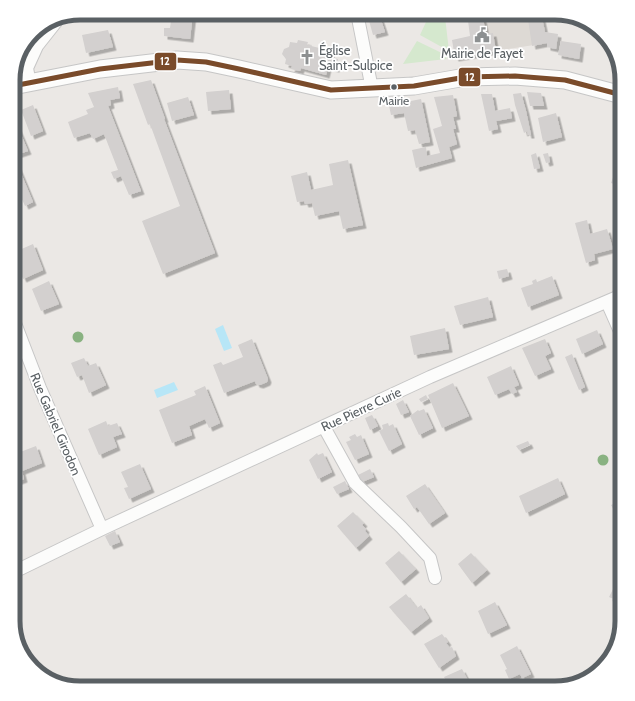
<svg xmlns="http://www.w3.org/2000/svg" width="635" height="701" viewBox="0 0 635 701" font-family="Cabin,sans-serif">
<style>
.education{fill:#ddd9d4}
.green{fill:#d5e8ce}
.water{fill:#b7e6f7}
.building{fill:#d3d0cf;filter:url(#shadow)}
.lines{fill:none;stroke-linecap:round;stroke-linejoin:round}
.minor-casing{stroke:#c6c6c6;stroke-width:14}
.secondary-casing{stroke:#c6c6c6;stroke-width:19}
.minor{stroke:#fcfcfb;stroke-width:12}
.secondary{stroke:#fcfcfb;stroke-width:17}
.bus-1-casing{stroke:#fff;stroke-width:8}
.bus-1{stroke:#7a4b2a;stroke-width:5}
.tree{fill:#89b281}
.bus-dot{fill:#5a6064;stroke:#fff;stroke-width:1.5}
.labels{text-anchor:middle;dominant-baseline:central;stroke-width:3.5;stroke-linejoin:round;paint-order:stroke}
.bus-label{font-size:12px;fill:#5a6064;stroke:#fff}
.poi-label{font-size:13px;fill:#5a6064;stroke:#fff;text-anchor:start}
.street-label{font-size:13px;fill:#5a6064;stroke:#fff}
.rim{fill:none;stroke:#5a6064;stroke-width:5}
.line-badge{stroke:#fff;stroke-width:1.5}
.badge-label{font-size:11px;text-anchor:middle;font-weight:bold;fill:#fff}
</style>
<defs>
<filter id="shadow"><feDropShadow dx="3.5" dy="3.5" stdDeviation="0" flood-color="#0004"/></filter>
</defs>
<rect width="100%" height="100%" fill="#ebe8e5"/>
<path class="education" d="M481,13H541L547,43L496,51L486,34Z"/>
<path class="green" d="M445,17L449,51L420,35L426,22Z
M417,41L448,56L446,59L403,64Z"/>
<path class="water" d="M223,325L232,348L224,351L215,329Z
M174,382L178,390L157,398L154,390Z"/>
<path class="building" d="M177,13H193L190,39L164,36V28H170L171,21H176Z
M467,13H482L486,34L493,33L496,51L455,58L452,40L470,36Z
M527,13H541L545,32L558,34L556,49L547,47V43L532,46Z
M379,14L385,32L373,35L368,17Z
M108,30L113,47L86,53L82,35Z
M298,40L308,42L307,45L332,51L330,57L338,59L336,69L328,67L326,75L301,68L300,71L291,69L292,66L285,64L286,59L282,54L284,49L289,47L290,42L297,43Z
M561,41L581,44L579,59L558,55Z
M151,80L165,119H164L215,253L163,274L142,221L180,206L150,124L148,125L133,84Z
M118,87L120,98L110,100L111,105L108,106L141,191L129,195L121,176L114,179L111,172L118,170L104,134L93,139L90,133L74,138L68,122L88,114L86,110L94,107L88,93Z
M229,90L231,109L208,111L206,92Z
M527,92L541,93L544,106H530Z
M521,93L526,111L531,135H528L527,131L524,133L515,105L513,94Z
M481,94H492L495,111L510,108L512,118L496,121L498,129L489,131Z
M453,95L457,116L453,117L456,129H453L457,144L449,147L452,158L416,168L412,150L426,147L427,156L440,153L433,129L442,126L434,97Z
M188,97L194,115L172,121L167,103Z
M421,99L430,142L419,144L415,130L408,131L404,113L391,115L388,101L401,100V103Z
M33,105L43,131L31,136L21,110Z
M556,113L562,137L543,142L538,118Z
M17,125L28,151L13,156V126Z
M622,151V187L611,183Z
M536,153L540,168L534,169L531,155Z
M548,153L550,162L546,163L543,154Z
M15,159L33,202L25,206L15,184H13V160Z
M348,160L363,225L343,229L339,211L315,216L312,203L305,204L304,201L297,202L291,176L307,172L311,190L333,185L329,164Z
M587,220L590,234L607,229L613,249L594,254L595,260L586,263L575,223Z
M33,244L43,270L23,279L18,268L22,266L17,251Z
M507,269L509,276L499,279L497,271Z
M552,276L559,295L528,307L521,288L533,284L532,281L536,279L537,282Z
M49,281L59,304L41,311L32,289Z
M488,297L493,317L460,325L454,306Z
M445,328L449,349L414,355L410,336Z
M597,330L603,344L582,354L576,339Z
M252,339L268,379L267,382L260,385L256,384L255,381L224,393L213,365L221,362L223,365L243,357L238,345Z
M545,339L551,353L545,356L551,369L535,376L522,348Z
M572,354L585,387L579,390L565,357Z
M84,358L88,366L96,363L106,385L89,393L82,375L77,377L71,363Z
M511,366L519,385L514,387L517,392L512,394L509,389L495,395L487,377Z
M453,383L469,416L442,428L428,395Z
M205,386L220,423L209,428L205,419L189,426L192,435L172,443L159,410L196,395L194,391Z
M426,395L428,399L421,402L419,399Z
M403,400L409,412L401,415L396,404Z
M424,409L433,428L419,435L410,416L418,410L419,411Z
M372,415L378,426L370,430L365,418Z
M106,421L108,426L117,423L122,434L113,437L117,447L99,455L88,429Z
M388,423L389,426L393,424L402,444L389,451L379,431L383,429L382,425Z
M355,434L357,437L361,435L369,454L355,460L346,442L351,440L349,437Z
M528,441L530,445L519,450L516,446Z
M36,446L42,463L22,471L24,479L13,483V450L15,454Z
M317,453L318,455L323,453L332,472L318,479L309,460Z
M140,464L151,489L129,499L124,488L128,487L121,472Z
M370,469L374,477L362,482L358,475Z
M558,478L565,494L526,513L519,496Z
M345,481L349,489L337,494L333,487Z
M622,482V516L618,518L611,505L620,501L613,486Z
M425,484L445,513L429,524L417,507L414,509L406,496Z
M353,512L364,523L362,525L366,529L365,531L369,536L356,548L337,526Z
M115,531L120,542L110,546L105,536Z
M622,534V548L616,537Z
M399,551L416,569L401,582L385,563Z
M471,553L487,570L472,583L458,564Z
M616,583L622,586V603L609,597Z
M406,594L417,608L421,605L429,618L411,632L389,607Z
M495,602L507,625L488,634L478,611Z
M442,634L448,642L446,643L450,648L452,647L456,656L439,668L424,644Z
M517,646L531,674L522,678L520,674L509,679L505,670L507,669L500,655Z
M462,669L472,688H450L444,677Z"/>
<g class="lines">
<g class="minor-casing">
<path id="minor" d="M357,13L372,89
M30,84L27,68L37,46L56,22
M607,302L622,336
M13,318L40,388L102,529
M324,427L355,483L401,527L430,558L435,578
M20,569L102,529L430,377L622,295"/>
</g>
<g class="secondary-casing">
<path id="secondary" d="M13,86L100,69L177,60L206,62L239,69L331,90L414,86L466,77L515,76L565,80L622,95"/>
</g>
<use href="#minor" class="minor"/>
<use href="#secondary" class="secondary"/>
<g class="bus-1-casing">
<path id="bus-1" d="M13,86L100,69L177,60L206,62L239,69L331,90L414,86L466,77L515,76L565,80L622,95"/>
</g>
<use href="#bus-1" class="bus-1"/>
</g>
<g class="tree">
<circle cx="78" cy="337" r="5.5"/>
<circle cx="603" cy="460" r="5.5"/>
</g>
<defs>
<g id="civic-bare" transform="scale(1.2)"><path d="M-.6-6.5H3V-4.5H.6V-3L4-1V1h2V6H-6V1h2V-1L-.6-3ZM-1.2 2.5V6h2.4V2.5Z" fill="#8d9091" stroke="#fff" stroke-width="2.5" paint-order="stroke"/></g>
<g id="church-bare" transform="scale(1.2)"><path d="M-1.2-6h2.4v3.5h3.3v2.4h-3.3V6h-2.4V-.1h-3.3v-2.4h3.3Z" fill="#8d9091" stroke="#fff" stroke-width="2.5" paint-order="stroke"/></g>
</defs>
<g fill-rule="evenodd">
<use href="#civic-bare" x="482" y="35"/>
<use href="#church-bare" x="307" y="57"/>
</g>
<circle class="bus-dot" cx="394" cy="87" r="3.5"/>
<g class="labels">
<g class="bus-label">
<text x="394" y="100">Mairie</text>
</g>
<g class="poi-label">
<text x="319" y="50">Église<tspan x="319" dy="15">Saint-Sulpice</tspan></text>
<text x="482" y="53" text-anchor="middle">Mairie de Fayet</text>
</g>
<g class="street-label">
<text transform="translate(361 409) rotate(-25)">Rue Pierre Curie</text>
<text transform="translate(56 424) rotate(67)">Rue Gabriel Girodon</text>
</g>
</g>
<path d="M0 0H635V701H0ZM80 20H555A60 60 0 0 1 615 80V621A60 60 0 0 1 555 681H80A60 60 0 0 1 20 621V80A60 60 0 0 1 80 20Z" fill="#fff" fill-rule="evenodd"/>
<path class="rim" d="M80 20H555A60 60 0 0 1 615 80V621A60 60 0 0 1 555 681H80A60 60 0 0 1 20 621V80A60 60 0 0 1 80 20Z"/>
<g class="line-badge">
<rect x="154" y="52" width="23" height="19" rx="4" fill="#7a4b2a"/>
<rect x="458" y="67" width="23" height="20" rx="4" fill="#7a4b2a"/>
</g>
<g class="badge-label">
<text x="165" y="65">12</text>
<text x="470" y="81">12</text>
</g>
</svg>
